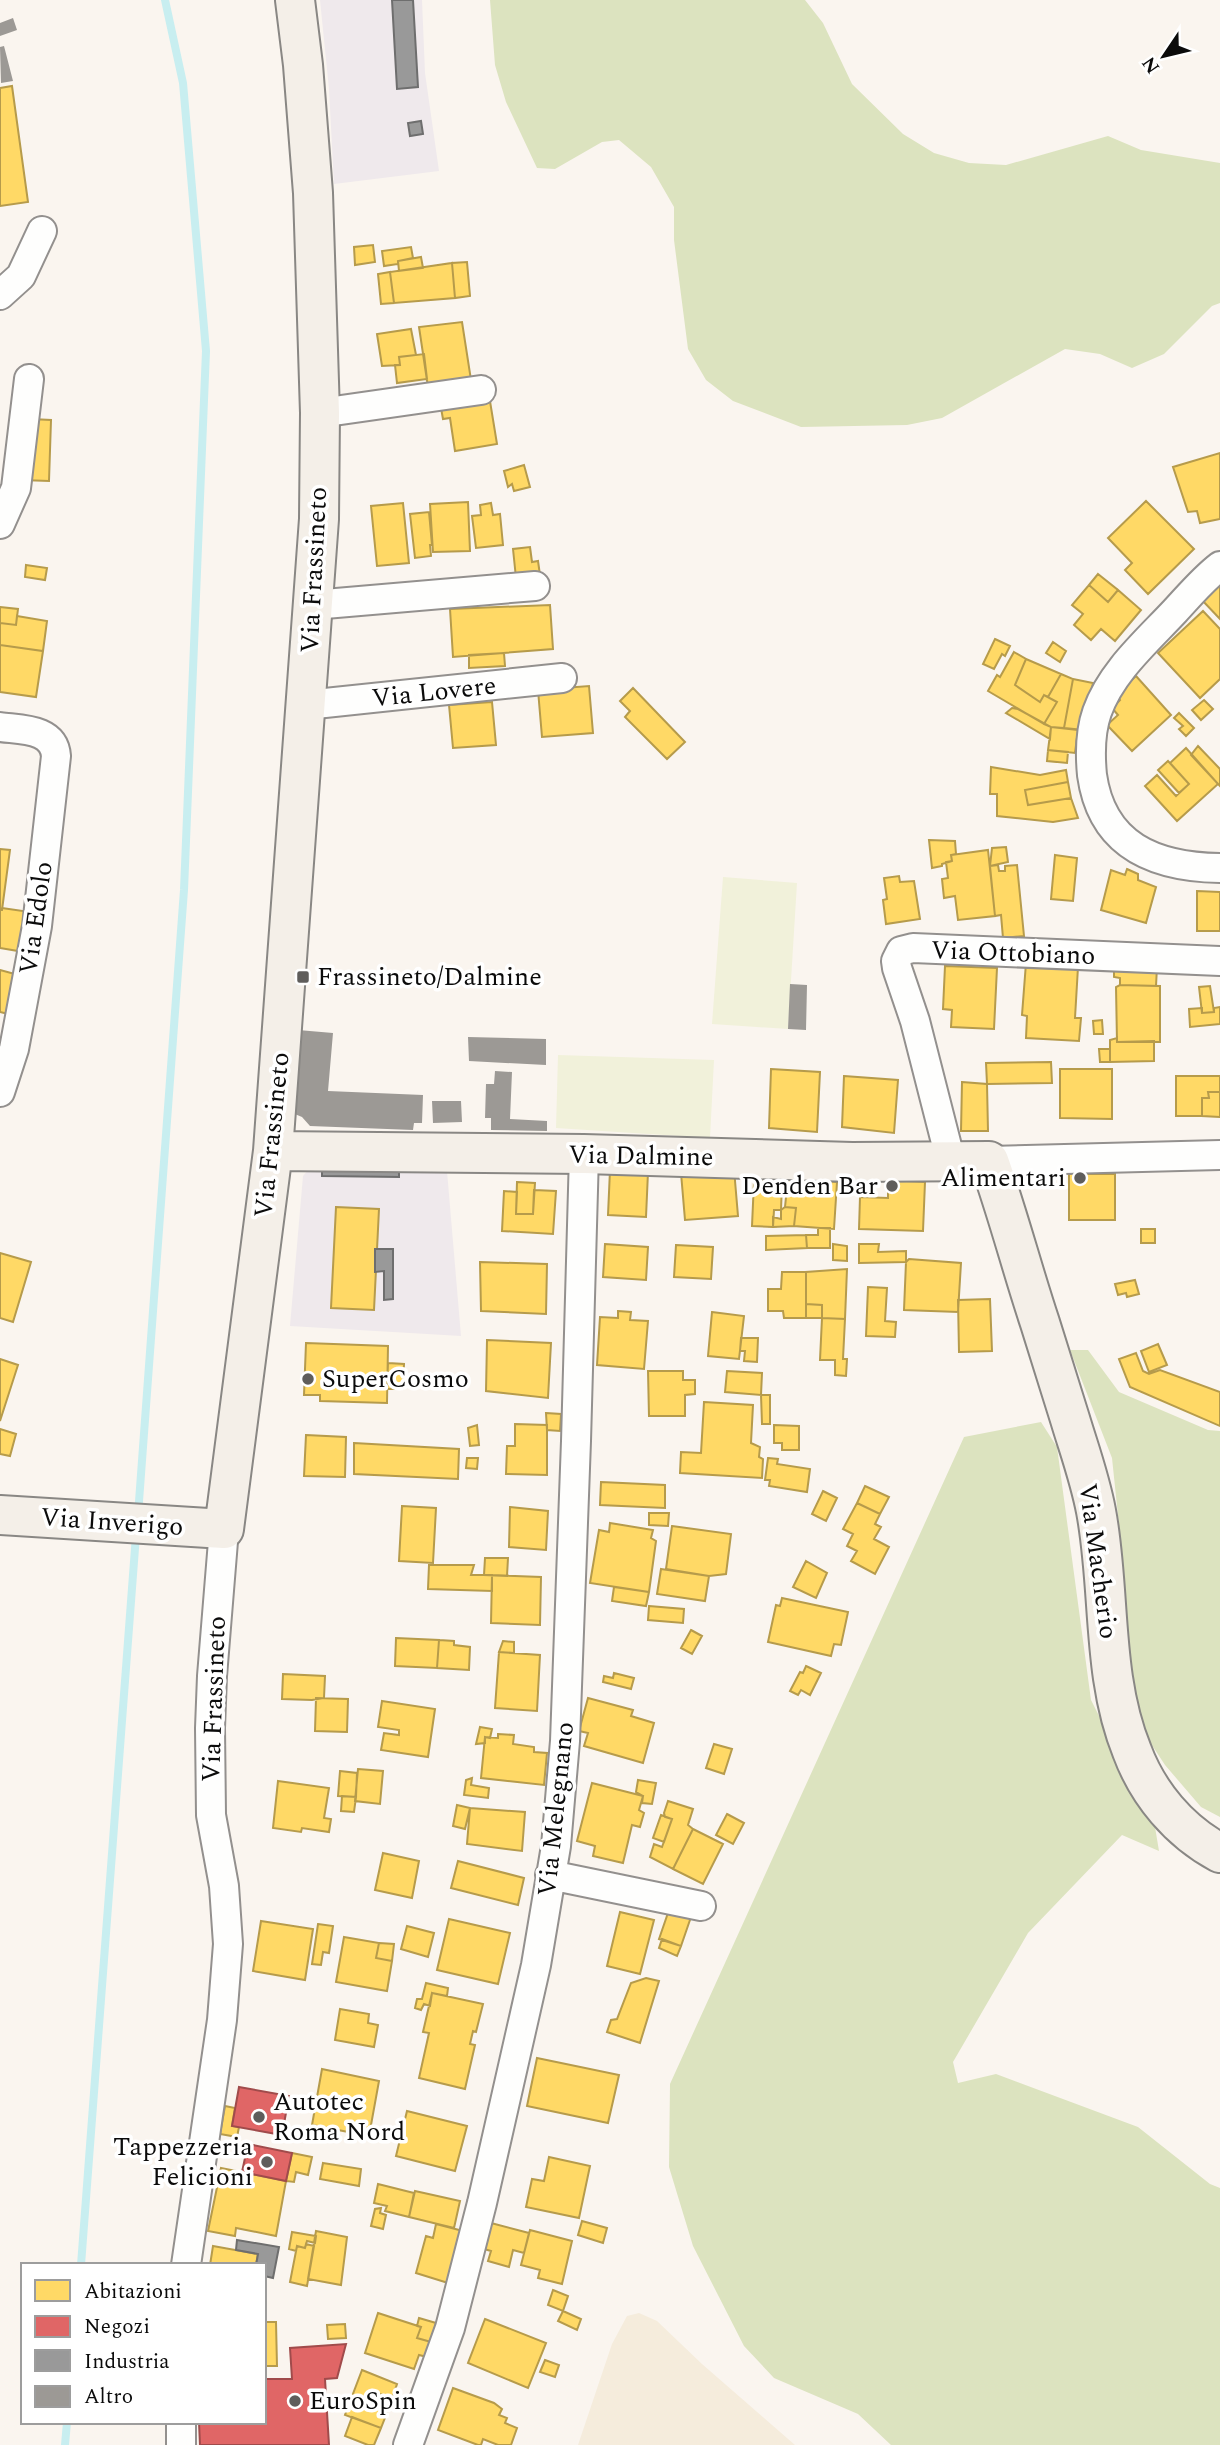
<svg xmlns="http://www.w3.org/2000/svg" width="1220" height="2445" viewBox="0 0 1220 2445" font-family="Spectral,serif">
<style>
.industrial{fill:#efe9ec}
.farmland{fill:#f5ecdc}
.forest{fill:#dce3bf}
.pitch{fill:#f1f1da}
.homes{fill:#ffd966;stroke:#b69b4b;stroke-width:2}
.shops{fill:#e06666;stroke:#a04b4b;stroke-width:2}
.industry{fill:#999;stroke:#6e6e6e;stroke-width:2}
.lines{fill:none;stroke-linecap:round;stroke-linejoin:round}
.stream{stroke:#c8eef0;stroke-width:8}
.building{fill:#9c9995}
.street-casing{stroke:#93908e;stroke-width:32}
.secondary-casing{stroke:#898784;stroke-width:42}
.street{stroke:#fefefd;stroke-width:28}
.secondary{stroke:#f4efe8;stroke-width:38}
.poi-dot{fill:#5f5d5b;stroke:#fff;stroke-width:2.5}
.labels{text-anchor:middle;dominant-baseline:central;stroke-width:7;stroke-linejoin:round;paint-order:stroke}
.street-label{font-size:26px;fill:#0b0b0b;stroke:#fff}
.poi-label{font-size:26px;fill:#0b0b0b;stroke:#fff;text-anchor:start}
</style>
<rect width="100%" height="100%" fill="#faf5ef"/>
<path class="industrial" d="M320,0H422L425,73L439,171L334,184L329,89Z
M311,1167L447,1171L461,1336L290,1326L303,1176Z"/>
<path class="farmland" d="M639,2313L657,2321L702,2364L795,2445H578L612,2344L627,2316Z"/>
<path class="forest" d="M490,0H805L823,23L852,84L903,134L934,153L969,163L1006,165L1108,136L1141,150L1220,163V303L1212,306L1164,354L1132,368L1100,354L1065,349L942,418L907,425L801,427L733,401L706,380L688,349L674,240V207L651,167L619,140L602,142L555,169L537,168L506,102L495,65Z
M1070,1350H1088L1119,1392L1208,1430L1220,1431V1817L1201,1807L1165,1765L1142,1730L1131,1682L1124,1573L1112,1458Z
M1041,1422L1057,1447L1091,1700L1155,1827L1159,1851L1122,1835L1028,1933L953,2062L958,2083L996,2074L1138,2127L1210,2184L1220,2188V2445H891L858,2414L774,2378L744,2346L693,2246L669,2167L670,2084L964,1437Z"/>
<path class="pitch" d="M723,877L797,883L788,1029L712,1024Z
M558,1055L714,1060L710,1138L556,1128Z"/>
<path class="homes" d="M12,86L28,202L0,206V88Z
M373,245L375,262L355,265L354,247Z
M411,247L413,258L398,261V264L384,266L382,251Z
M421,257L423,268L399,271L398,261Z
M467,262L470,296L455,298L452,263Z
M452,263L455,298L394,303L390,272Z
M390,272L394,303L381,304L378,274Z
M462,322L471,380L428,387L419,327Z
M411,329L416,355L399,357L400,365L382,366L377,334Z
M424,354L427,379L397,383L395,365H400L399,357Z
M488,389L497,444L455,451L450,418L443,419L441,408Z
M31,419L51,420L49,481L22,480Z
M1220,453V519L1200,523L1197,511L1188,512L1173,467Z
M524,465L530,487L514,491L512,484L508,487L504,471Z
M1146,501L1194,549L1148,594L1125,570L1132,563L1108,538Z
M468,502L470,551L433,552L430,504Z
M403,503L409,563L377,566L371,506Z
M491,503L493,515L500,514L503,545L476,548L472,516L481,515L480,505Z
M429,512L432,545H430L431,556L415,558L410,514Z
M530,547L532,562L538,561L540,575L516,578L513,549Z
M26,565L47,568L45,580L25,577Z
M1098,574L1118,590L1108,602L1089,585Z
M1220,581V619L1201,599Z
M1089,585L1108,602L1118,590L1141,610L1115,641L1101,629L1091,640L1074,625L1083,614L1072,605Z
M550,605L553,649L453,657L450,609Z
M0,607L18,609L16,625L0,623Z
M1203,611L1220,629V679L1200,698L1158,653Z
M17,616L47,621L43,651L0,645V623L16,625Z
M995,639L1010,646L1005,656L1002,654L994,669L983,664Z
M1053,642L1066,651L1060,662L1046,653Z
M0,645L43,651L36,697L0,692Z
M1014,652L1026,659L1015,685L1040,702L1044,695L1057,702L1044,724L988,691L997,675L1000,677Z
M504,653L505,666L469,668V655Z
M1026,659L1061,674L1048,697L1044,695L1040,702L1015,685Z
M1061,674L1073,679L1064,728L1051,727L1044,724L1057,702L1048,697Z
M1136,676L1171,715L1132,751L1107,725L1118,715L1112,708L1120,700L1116,694Z
M1073,679L1093,683L1084,730L1064,728Z
M589,686L593,733L542,737L538,690Z
M633,688L685,742L667,759L625,717L630,711L620,701Z
M1204,700L1213,709L1201,720L1192,710Z
M492,702L496,745L453,748L449,705Z
M1012,708L1018,709L1051,727L1050,739L1006,713Z
M1179,713L1194,728L1186,736L1179,729L1183,726L1174,718Z
M1051,727L1078,730L1075,753L1048,750Z
M1198,746L1220,769V786L1191,755Z
M1186,748L1218,784L1177,821L1145,786L1157,775L1176,796L1189,784L1170,763Z
M1048,750L1068,752L1067,763L1047,761Z
M1168,761L1189,784L1179,793L1158,770Z
M991,767L1040,775L1066,770L1068,782L1025,790L1028,805L1071,798L1078,818L1053,822L997,816V794H990Z
M1068,782L1071,798L1028,805L1025,790Z
M929,840L955,841L956,854L951,855L952,861L942,864V866L932,868Z
M1006,847L1008,862L990,866L992,848Z
M0,849L10,850L2,910H0Z
M988,850L995,916L958,920L955,896L944,898L942,879L948,878L946,862L952,861L951,855Z
M1055,855L1077,858L1073,901L1051,899Z
M998,865L999,871H1005V866L1017,865L1024,936L1003,938L1001,915L995,916L990,866Z
M1127,869L1138,874V880L1156,887L1146,923L1101,910L1111,870L1125,875Z
M899,876L900,882L914,881L920,919L886,924L883,900L887,899L884,878Z
M1197,891L1220,892V931H1197Z
M2,908L30,912L24,952L0,948V910Z
M1026,963L1078,967L1075,1018H1081L1079,1041L1026,1038L1027,1016L1022,1015Z
M1114,965L1157,967L1156,986L1120,985V978L1114,977Z
M945,966L997,968L994,1029L951,1027L952,1010L943,1009Z
M0,970L22,976L12,1015L0,1012Z
M1120,985L1160,986V1042H1117L1116,987Z
M1210,986L1214,1012L1202,1013L1199,987Z
M1220,1007V1024L1190,1027L1189,1009L1202,1008V1013L1214,1012V1008Z
M1102,1020L1103,1034H1094L1093,1021Z
M1117,1038V1042L1154,1041V1061L1110,1062V1040Z
M1099,1049H1110V1062H1100Z
M1051,1062L1052,1083L987,1084L986,1063Z
M771,1069L820,1072L817,1132L769,1128Z
M1060,1069H1112V1119L1060,1118Z
M844,1076L898,1080L894,1133L842,1127Z
M1176,1076H1220V1092H1208L1209,1098H1202V1116H1176Z
M962,1082L987,1084L988,1131H961Z
M1208,1092H1220V1117L1202,1116V1098H1209Z
M734,1169L738,1216L685,1220L681,1173Z
M610,1170L648,1172L646,1217L608,1215Z
M1069,1174H1115V1220H1069Z
M788,1178L837,1182L834,1229L794,1226L796,1208L785,1207Z
M888,1180L925,1182L923,1231L859,1229L860,1197L888,1198Z
M754,1181L782,1183L781,1210H774L773,1227L752,1226Z
M517,1182L535,1183L533,1214H516Z
M534,1190L556,1191L553,1234L502,1231L504,1191L517,1192L516,1214H533Z
M336,1207L379,1209L374,1310L331,1308Z
M785,1207L796,1208L794,1226L773,1227V1217L781,1219V1210Z
M818,1228H830V1248H807L806,1235H818Z
M1141,1229H1155V1243H1141Z
M806,1235L807,1248L766,1250V1236Z
M605,1244L648,1247L646,1280L603,1277Z
M833,1244L847,1246V1261L833,1260Z
M859,1244H879L878,1252L906,1251V1262L859,1263Z
M676,1245L713,1247L711,1279L674,1277Z
M0,1253L31,1262L13,1322L0,1318Z
M909,1259L961,1263L958,1312L904,1310L906,1262Z
M480,1262L547,1264L546,1314L481,1311Z
M847,1269L845,1319L822,1318V1305L806,1304V1272Z
M782,1272H806V1318H784L783,1311H768V1289H781Z
M1135,1280L1139,1294L1127,1297L1126,1293L1118,1295L1115,1284Z
M868,1287L887,1288L885,1321L896,1322L895,1337L866,1336Z
M990,1299L992,1351L959,1352L958,1300Z
M806,1304L822,1305V1318H806Z
M618,1311L631,1312L630,1320L648,1321L644,1369L597,1365L600,1317L618,1318Z
M712,1312L744,1316L739,1359L708,1356Z
M822,1318L845,1319L843,1359H847L846,1376L835,1375V1360H820Z
M741,1338H758L757,1362L744,1361L745,1351H740Z
M487,1340L551,1343L548,1398L486,1391Z
M306,1343L388,1346L387,1403L320,1401V1395H304Z
M1158,1344L1167,1365L1149,1372L1141,1351Z
M1136,1353L1143,1371L1149,1374L1160,1370L1220,1392V1426L1130,1387L1119,1359Z
M0,1359L18,1365L0,1421Z
M388,1363L404,1364L403,1389H387Z
M648,1371H683V1380H695V1394L685,1395V1416H649Z
M727,1371L762,1373L761,1395L725,1392Z
M761,1395H770V1424H762Z
M704,1402L753,1405L751,1443L760,1447L759,1457L763,1459L762,1478L680,1473L681,1452L701,1453Z
M546,1413L561,1414L560,1431L547,1430Z
M515,1424L547,1425V1475L506,1474L507,1446H515Z
M477,1425L479,1445L470,1446L468,1428Z
M774,1425L799,1426V1450H782V1443H774Z
M0,1429L16,1434L10,1456L0,1454Z
M306,1435L346,1437L345,1477L304,1476Z
M354,1443L459,1449L458,1479L354,1474Z
M467,1458H478L477,1469L466,1468Z
M768,1458L778,1459L777,1464L810,1469L807,1492L769,1486L770,1480H765Z
M601,1482L665,1485V1508L600,1505Z
M865,1486L889,1497L880,1514L857,1503Z
M823,1491L837,1498L826,1521L812,1514Z
M857,1503L880,1514L875,1524L881,1527L874,1539L889,1547L875,1574L851,1561L857,1551L847,1546L853,1534L843,1529Z
M402,1506L436,1508L433,1563L399,1561Z
M510,1507L548,1511L546,1550L509,1547Z
M649,1513H669L668,1526L649,1525Z
M610,1523L653,1530L651,1538L656,1541L649,1592L590,1583L599,1530L609,1532Z
M672,1526L731,1534L726,1574L709,1576L666,1569Z
M485,1558H508L507,1576L484,1575Z
M806,1561L827,1573L816,1598L793,1587Z
M429,1565H474L471,1575H492V1591L428,1589Z
M661,1569L709,1576L705,1601L657,1594Z
M492,1575L541,1577L540,1625L491,1623Z
M614,1587L649,1592L646,1606L612,1601Z
M782,1598L848,1612L841,1645L834,1644L831,1656L768,1642L776,1605L780,1606Z
M649,1606L684,1609L683,1623L648,1620Z
M691,1630L702,1636L692,1654L681,1648Z
M396,1638L439,1640L437,1668L395,1666Z
M439,1640L454,1641V1645L470,1647L469,1670L437,1668Z
M503,1641L514,1642V1653L499,1652Z
M499,1652L540,1655L537,1711L495,1708Z
M806,1666L821,1673L810,1695L801,1690L798,1695L790,1691L800,1672L803,1673Z
M614,1673L634,1678L631,1689L603,1682L604,1676L613,1678Z
M283,1674L325,1676L324,1698L312,1700L282,1699Z
M316,1698L348,1699L347,1732L315,1731Z
M588,1698L633,1710L631,1716L654,1723L643,1763L584,1746L588,1733L579,1731Z
M382,1701L435,1709L428,1757L381,1750L384,1733L399,1735V1730L378,1727Z
M480,1727L492,1729L490,1738L485,1737V1743L476,1744Z
M498,1734L514,1735L513,1744L534,1747V1752L547,1753L544,1785L481,1778L485,1737L498,1738Z
M714,1744L732,1749L724,1774L706,1768Z
M358,1769L383,1771L380,1804L355,1801Z
M340,1771L357,1773L356,1797L338,1796Z
M472,1778L471,1785L489,1788L488,1798L464,1795L466,1780Z
M638,1780L656,1783L652,1804L642,1803L643,1796L636,1792Z
M278,1781L329,1788L324,1818L331,1819L329,1832L302,1828L301,1832L273,1828Z
M592,1783L643,1796L639,1810L644,1813L640,1827L632,1825L623,1863L593,1856L595,1846L577,1841Z
M342,1796L356,1797L354,1812L341,1811Z
M668,1801L693,1809L688,1825L693,1829L673,1869L650,1857L654,1844L662,1847L672,1819L665,1817L664,1813Z
M457,1805L470,1808L465,1829L453,1826Z
M470,1808L525,1812L522,1851L467,1844Z
M727,1814L744,1823L733,1844L716,1835Z
M661,1815L672,1819L664,1842L653,1838Z
M693,1829L723,1844L703,1884L673,1869Z
M383,1853L419,1861L412,1898L375,1890Z
M458,1861L524,1878L518,1905L451,1888Z
M669,1910L691,1917L681,1946L659,1939Z
M620,1912L654,1920L640,1974L607,1966Z
M449,1919L510,1933L498,1984L437,1970Z
M261,1921L313,1929L305,1980L253,1971Z
M318,1924L333,1926L329,1953L323,1952L321,1965L312,1964Z
M407,1926L434,1933L428,1957L401,1949Z
M344,1937L379,1943L376,1958L392,1961L387,1991L336,1982Z
M662,1939L681,1946L677,1956L659,1948Z
M379,1943L394,1944L392,1961L376,1958Z
M646,1978L659,1981L640,2043L607,2032L611,2020L617,2019L631,1983Z
M426,1983L448,1988L447,1996L432,1993L430,2006L424,2004L421,2010L415,2008L417,1999H422Z
M432,1993L483,2004L476,2032L473,2031L470,2044L475,2045L465,2089L419,2078L429,2033L423,2032Z
M340,2009L369,2014L368,2023L378,2025L374,2047L335,2040Z
M537,2058L619,2075L608,2123L527,2106Z
M322,2069L379,2081L369,2136L312,2125Z
M225,2106L235,2108L232,2126L239,2127L237,2137L220,2134Z
M407,2111L467,2126L455,2171L396,2156Z
M292,2153L312,2157L308,2175L296,2172L294,2182L286,2181Z
M549,2157L590,2166L579,2218L526,2207L532,2179L544,2181Z
M323,2163L361,2169L359,2186L320,2179Z
M221,2168L286,2181L276,2236L236,2228L235,2236L208,2231Z
M378,2184L414,2193L409,2217L385,2211L387,2206L374,2203Z
M415,2191L460,2201L454,2228L409,2217Z
M381,2208L380,2213L386,2215L383,2229L371,2226L375,2209Z
M582,2221L607,2228L603,2243L578,2235Z
M491,2223L529,2233L524,2253L513,2250L509,2267L488,2261L491,2251L484,2249Z
M436,2224L463,2231L448,2283L416,2273L426,2236L433,2238Z
M530,2230L572,2241L562,2284L538,2278L540,2270L521,2265Z
M316,2231L347,2237L341,2285L308,2279Z
M292,2232L316,2236L315,2243L307,2241L305,2248L297,2246L296,2251L289,2249Z
M306,2244L314,2246L307,2286L290,2282L297,2246L305,2248Z
M213,2246L258,2254L256,2265H210Z
M553,2290L568,2296L563,2311L548,2305Z
M563,2311L581,2319L577,2330L558,2321Z
M378,2313L421,2327L417,2338L431,2342L427,2357L419,2355L414,2369L365,2353Z
M419,2318L436,2323L431,2342L417,2338L421,2327L417,2326Z
M485,2319L546,2343L528,2388L468,2363Z
M264,2322H276L277,2366H264Z
M345,2324L346,2338L328,2339L327,2325Z
M545,2360L559,2365L555,2377L540,2372Z
M362,2370L397,2384L392,2399L371,2390L366,2402L388,2410L381,2428L345,2415Z
M453,2388L494,2403L502,2409L499,2415L507,2418L505,2423L517,2428L511,2445H498L483,2439L481,2445H478L438,2430Z
M371,2390L392,2399L388,2410L366,2402Z
M352,2417L381,2428L374,2445H368L345,2436Z"/>
<path class="shops" d="M239,2087L289,2096L282,2135L232,2126Z
M248,2144L292,2153L286,2181L242,2172Z
M346,2344L337,2378L325,2379L329,2445H200L199,2422H264V2379H292L290,2348Z"/>
<path class="industry" d="M392,0H413L418,87L397,89Z
M421,121L423,134L410,136L408,123Z
M322,1164L399,1166V1177L322,1176Z
M375,1249H393V1299L384,1300V1271L375,1272Z
M237,2240L279,2247L273,2278L264,2276V2265H256L258,2254L236,2250Z"/>
<g class="lines">
<path class="stream" d="M138,1515L184,890L206,351L183,83L165,0
M81,2265L136,1535
M65,2445L67,2422"/>
</g>
<path class="building" d="M13,18L17,30L0,36V23Z
M4,46L13,81L1,83L0,47Z
M790,984L807,985L806,1030L788,1029Z
M298,1030L333,1033L328,1091L423,1095L422,1123H414L413,1130L310,1126L302,1117L290,1112Z
M468,1037L546,1039V1065L469,1061Z
M495,1071L512,1072L510,1119L547,1121V1131L491,1130V1118H485L486,1084H494Z
M432,1101H461L462,1122L433,1123Z"/>
<g class="lines">
<g class="street-casing">
<path id="street" d="M0,295L21,276L42,231
M320,413L481,390
M0,524L16,488L29,379
M1220,566C1203,579 1189,596 1175,611C1147,641 1111,672 1097,712C1090,732 1090,754 1092,775C1102,846 1155,867 1220,868
M313,605L535,586
M306,705L562,678
M0,727C21,730 54,728 56,756L37,926L14,1049L0,1092
M989,1161L1220,1155
M951,1162L915,1021L897,968L896,961L901,951L913,948L1220,961
M550,1875L701,1906
M186,2265L222,2020L228,1944L224,1886L211,1815L210,1728L212,1676L224,1529
M181,2445V2422
M408,2445L450,2328L482,2203L536,1965L556,1846L565,1741L576,1441L584,1154"/>
</g>
<g class="secondary-casing">
<path id="secondary" d="M273,1151L584,1154L852,1162L989,1161C1008,1214 1022,1269 1040,1323C1050,1355 1060,1387 1070,1419C1079,1449 1090,1479 1096,1511C1111,1590 1101,1675 1132,1751C1148,1794 1179,1831 1220,1853
M0,1515L224,1529L273,1151L319,519L320,413L313,193L303,65L295,0"/>
</g>
<use href="#street" class="street"/>
<use href="#secondary" class="secondary"/>
</g>
<g class="poi-dot">
<rect x="296" y="970" width="14" height="14" rx="3.5"/>
<circle cx="1080" cy="1178" r="7"/>
<circle cx="892" cy="1186" r="7"/>
<circle cx="308" cy="1379" r="7"/>
<circle cx="259" cy="2117" r="7"/>
<circle cx="267" cy="2162" r="7"/>
<circle cx="295" cy="2401" r="7"/>
</g>
<g class="labels">
<g class="street-label">
<text transform="translate(314 570) rotate(-87)">Via Frassineto</text>
<text transform="translate(434 692) rotate(-6)">Via Lovere</text>
<text transform="translate(36 918) rotate(-82)">Via Edolo</text>
<text transform="translate(1013 953) rotate(2)">Via Ottobiano</text>
<text transform="translate(272 1135) rotate(-84)">Via Frassineto</text>
<text transform="translate(641 1156) rotate(1)">Via Dalmine</text>
<text transform="translate(112 1522) rotate(4)">Via Inverigo</text>
<text transform="translate(1098 1561) rotate(82)">Via Macherio</text>
<text transform="translate(214 1699) rotate(-88)">Via Frassineto</text>
<text transform="translate(556 1809) rotate(-84)">Via Melegnano</text>
</g>
<g class="poi-label">
<text x="317" y="977">Frassineto/Dalmine</text>
<text x="1066" y="1178" text-anchor="end">Alimentari</text>
<text x="878" y="1186" text-anchor="end">Denden Bar</text>
<text x="322" y="1379">SuperCosmo</text>
<text x="273" y="2102">Autotec<tspan x="273" dy="30">Roma Nord</tspan></text>
<text x="253" y="2147" text-anchor="end">Tappezzeria<tspan x="253" dy="30">Felicioni</tspan></text>
<text x="309" y="2401">EuroSpin</text>
</g>
</g>
<rect x="21" y="2263" width="245" height="161" fill="#ffffff" stroke="#9d9d9d" stroke-width="2"/>
<rect x="35" y="2280" width="35" height="21" fill="#ffd966" stroke="#9d9d9d" stroke-width="2"/>
<text x="84" y="2298" font-size="21" fill="#0b0b0b">Abitazioni</text>
<rect x="35" y="2316" width="35" height="21" fill="#e06666" stroke="#9d9d9d" stroke-width="2"/>
<text x="84" y="2333" font-size="21" fill="#0b0b0b">Negozi</text>
<rect x="35" y="2350" width="35" height="21" fill="#999999" stroke="#9d9d9d" stroke-width="2"/>
<text x="84" y="2368" font-size="21" fill="#0b0b0b">Industria</text>
<rect x="35" y="2386" width="35" height="21" fill="#9c9995" stroke="#9d9d9d" stroke-width="2"/>
<text x="84" y="2403" font-size="21" fill="#0b0b0b">Altro</text>
<g transform="translate(1164 56) rotate(235)" stroke="#ffffff" stroke-width="5" paint-order="stroke">
<path d="M0-5L12 26L0 18L-12 26Z" fill="#0b0b0b"/>
<text y="-10" font-size="19" font-weight="bold" text-anchor="middle" fill="#0b0b0b">N</text>
</g>
</svg>
